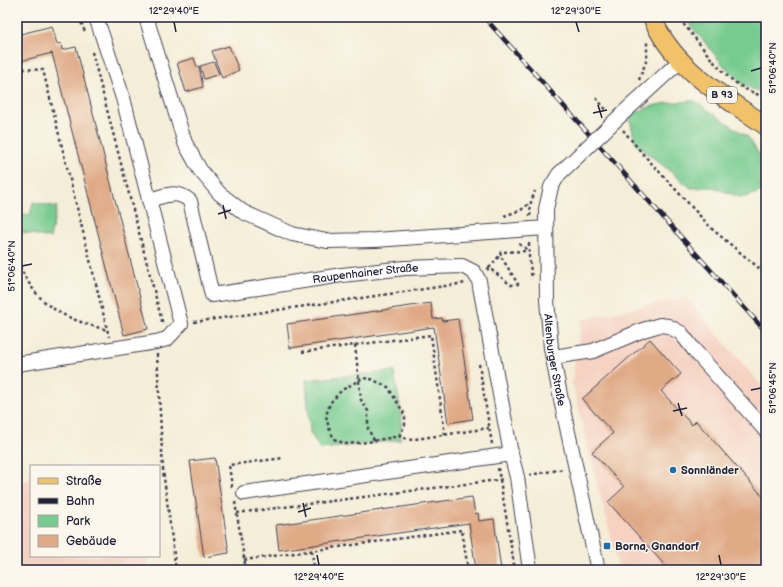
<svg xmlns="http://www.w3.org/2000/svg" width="783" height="587" viewBox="0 0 783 587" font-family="'Balsamiq Sans',sans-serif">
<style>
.built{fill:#f5d2c2}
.green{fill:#76cb8f;stroke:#4c7665}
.building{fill:#e0aa87}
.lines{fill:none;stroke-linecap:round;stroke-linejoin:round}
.minor-casing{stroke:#424052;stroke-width:16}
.major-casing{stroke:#424052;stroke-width:20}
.path{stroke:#424052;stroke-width:2.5;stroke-dasharray:3 3;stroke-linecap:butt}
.minor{stroke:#fff;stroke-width:14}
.major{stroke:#f2c26a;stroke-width:18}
.rail-casing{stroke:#22223b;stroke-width:4.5}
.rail{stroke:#fbf7ec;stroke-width:3;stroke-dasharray:9;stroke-linecap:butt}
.minor-bridge-casing{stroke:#424052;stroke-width:16;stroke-linecap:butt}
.minor-bridge{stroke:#fff;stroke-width:14}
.ticks{fill:none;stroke:#22223b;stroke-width:1.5}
.poi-dot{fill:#1f6fb2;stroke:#fbf7ec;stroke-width:1.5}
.labels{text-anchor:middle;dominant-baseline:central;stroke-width:3;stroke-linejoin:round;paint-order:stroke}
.shield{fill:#fbf7ec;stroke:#636270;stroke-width:1}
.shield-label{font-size:10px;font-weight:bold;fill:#22223b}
.street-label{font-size:11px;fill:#22223b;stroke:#fbf7ec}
.poi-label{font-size:11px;font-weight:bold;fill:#22223b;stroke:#fbf7ec;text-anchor:start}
.neatline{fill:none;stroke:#22223b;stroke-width:1.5}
.ticks-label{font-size:10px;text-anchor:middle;fill:#22223b}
</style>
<rect width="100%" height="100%" fill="#fbf7ec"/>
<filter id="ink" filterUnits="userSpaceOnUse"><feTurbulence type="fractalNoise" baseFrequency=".025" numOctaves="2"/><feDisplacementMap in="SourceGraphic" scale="8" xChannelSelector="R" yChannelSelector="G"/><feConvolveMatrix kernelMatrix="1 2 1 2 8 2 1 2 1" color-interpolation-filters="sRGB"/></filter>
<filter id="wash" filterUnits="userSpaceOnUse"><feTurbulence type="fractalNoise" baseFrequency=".012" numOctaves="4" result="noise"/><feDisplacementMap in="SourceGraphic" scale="16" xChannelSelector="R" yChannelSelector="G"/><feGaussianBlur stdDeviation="0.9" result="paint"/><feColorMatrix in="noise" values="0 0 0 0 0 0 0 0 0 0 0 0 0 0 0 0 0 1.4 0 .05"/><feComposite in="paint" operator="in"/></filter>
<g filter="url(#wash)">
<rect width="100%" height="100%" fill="#f4edd7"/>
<path class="built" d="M685,297L766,391V570H619L572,382L582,320Z
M31,479V556H147L149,570H17V483Z"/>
<path class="green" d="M684,17H766V95L742,84L724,66Z
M695,101L748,137L766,165V190L742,198L713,187L691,188L636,144L629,117C650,103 670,102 695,101Z
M33,202L57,207L50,238L17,231L19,213L30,215Z
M394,371L402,418L400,440L320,449L310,432L306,380Z"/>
<g id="blocks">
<path class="building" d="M52,26L57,44L61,43L62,50L76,47L148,329L124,335L52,53L17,62V35Z
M229,46L239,70L222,78L212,51Z
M194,58L197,67L199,66L203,87L186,92L177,63Z
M214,62L219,74L204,79L200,66Z
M431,303L433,319L442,318L443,321L458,319L473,419L448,423L434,327L290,348L287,324Z
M650,339L681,374L661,391L692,425L696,421L766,500V570H669L608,502L624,487L592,452L613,433L582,399Z
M215,458L229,553L204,557L190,461Z
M472,497L475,514L478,513L479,521L494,519L501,570H476L469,523L279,550L276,525Z"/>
</g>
</g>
<g filter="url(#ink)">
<use href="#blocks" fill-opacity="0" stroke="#424052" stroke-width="1"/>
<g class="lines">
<g class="minor-casing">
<g id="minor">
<path d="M146,17L185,143L200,170L219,193L243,212L292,234L327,241L375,240L546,228"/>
<path d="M621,115L680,61"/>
<path id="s1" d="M577,157L559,174L551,187L546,209L547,300L551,348L561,400L598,570"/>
<path id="s2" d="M149,200C165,196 176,189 190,201L212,295L342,275L405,268L462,266L474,272L479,281L511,454L517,477L530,570"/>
<path d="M553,357L593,351L643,330L660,325L668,326L681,333L695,351L766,431"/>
<path d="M17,364L156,342L167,339L181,324L123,98L96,17"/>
<path d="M244,493L511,454"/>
</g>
</g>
<g class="major-casing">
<path id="major" d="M652,17C672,67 723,96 766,126"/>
</g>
<path class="path" d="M79,17L85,32
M17,20L30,17
M670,22L677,17C706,47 722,86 766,97
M92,52L163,325
M17,71L25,69L43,70L109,337
M639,80L647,59V42
M596,98L607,111
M623,130L642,153L712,229L766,274
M504,216L521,210L531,202
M530,216L531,202L535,191
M529,243V257L532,279
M519,244L528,250
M17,261C38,307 60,317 107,330
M489,268L500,255
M487,270L489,268L511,285L518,284L500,255L501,252L528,251
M194,322L466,283
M355,345L361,400L368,411V429L374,440
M302,352L431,335L445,435
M157,354L163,470L176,570
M479,364L492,444
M399,436L405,425V415L388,387L371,379L363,378L342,390L330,403L326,416L329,428L334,439L345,444L368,442L399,436L409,440L489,428
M498,468L515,570
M529,475L564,469
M232,487L229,465L284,458
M235,502L246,570
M237,513L505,479
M312,551L314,570
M244,560L462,530L468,570"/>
<use href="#minor" class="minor"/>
<use href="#major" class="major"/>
<g class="rail-casing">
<path id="rail" d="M484,17L766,332"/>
</g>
<use href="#rail" class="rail"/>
<g class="minor-bridge-casing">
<path id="minor-bridge" d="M577,157L621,115"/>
</g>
<use href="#minor-bridge" class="minor-bridge"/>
</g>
</g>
<path class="ticks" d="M174,22L176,32M576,22L579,32M751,71L761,68M598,105L602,118M593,113L607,110M223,205L226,219M218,214L231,210M22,266L32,264M751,390L761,388M678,403L682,416M673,411L687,408M303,503L306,517M298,512L311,508M317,555L319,565M719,555L721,565"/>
<g class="poi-dot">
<circle cx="673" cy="470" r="4"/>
<rect x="603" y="542" width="8" height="8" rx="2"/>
</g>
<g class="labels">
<rect class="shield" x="707" y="87" width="30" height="16" rx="3"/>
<g class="shield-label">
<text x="722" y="95">B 93</text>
</g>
<g class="street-label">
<text stroke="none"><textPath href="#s2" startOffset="295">Raupenhainer Straße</textPath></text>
<text stroke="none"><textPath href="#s1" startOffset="214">Altenburger Straße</textPath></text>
</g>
<g class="poi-label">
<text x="681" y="470">Sonnländer</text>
<text x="615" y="546">Borna, Gnandorf</text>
</g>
</g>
<rect width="783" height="587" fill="none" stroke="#fbf7ec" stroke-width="44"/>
<rect x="30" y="465" width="130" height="92" fill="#fbf7ec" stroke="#a4a2a5"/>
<rect x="38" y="478" width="20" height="6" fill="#f2c26a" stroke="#a4a2a5"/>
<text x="66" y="485" font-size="12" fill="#22223b">Straße</text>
<rect x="38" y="498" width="20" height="6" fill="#22223b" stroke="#a4a2a5"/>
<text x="66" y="505" font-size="12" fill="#22223b">Bahn</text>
<rect x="38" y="515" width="20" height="12" fill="#76cb8f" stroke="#a4a2a5"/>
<text x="66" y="525" font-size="12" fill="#22223b">Park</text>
<rect x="38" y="535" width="20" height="12" fill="#e0aa87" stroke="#a4a2a5"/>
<text x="66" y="545" font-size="12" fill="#22223b">Gebäude</text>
<rect x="22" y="22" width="739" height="543" class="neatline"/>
<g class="ticks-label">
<text x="174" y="14">12°29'40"E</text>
<text x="576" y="14">12°29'30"E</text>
<text transform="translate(772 68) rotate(-90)" y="4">51°06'40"N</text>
<text transform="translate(11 266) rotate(-90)" y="4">51°06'40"N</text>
<text transform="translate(772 388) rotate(-90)" y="4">51°06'45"N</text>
<text x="319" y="580">12°29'40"E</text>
<text x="721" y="580">12°29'30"E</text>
</g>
</svg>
